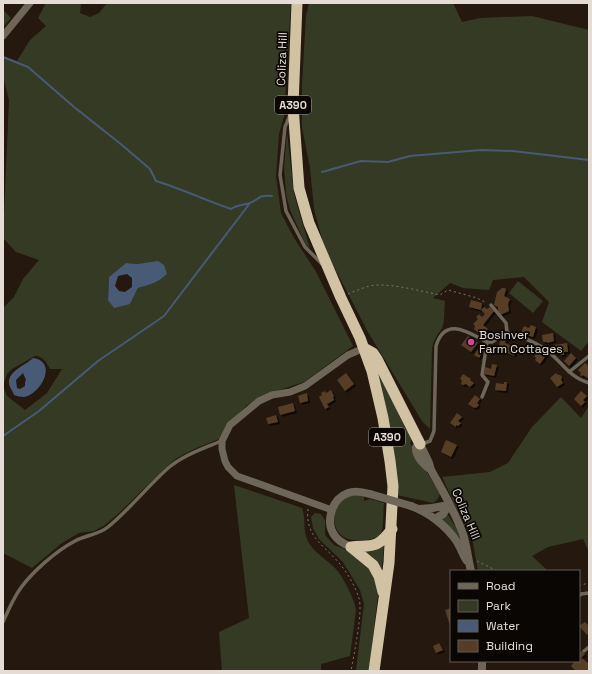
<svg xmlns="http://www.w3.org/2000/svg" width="592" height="674" viewBox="0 0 592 674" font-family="'Space Grotesk',sans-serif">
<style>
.green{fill:#353a25;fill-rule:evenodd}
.water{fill:#485a75;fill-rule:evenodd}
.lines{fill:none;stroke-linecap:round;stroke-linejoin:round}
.stream{stroke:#485a75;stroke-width:2}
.building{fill:#573d28;filter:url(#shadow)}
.path{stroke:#7f746c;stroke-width:1;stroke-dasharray:2 3;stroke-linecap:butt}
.service{stroke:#6e6759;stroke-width:3.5}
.minor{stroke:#6e6759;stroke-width:7}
.tertiary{stroke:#6e6759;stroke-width:8}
.trunk{stroke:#d2c2a4;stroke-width:11}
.tertiary-bridge{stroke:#6e6759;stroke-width:8}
.hotel-dot{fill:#d1479c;stroke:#0a0603;stroke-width:1.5}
.labels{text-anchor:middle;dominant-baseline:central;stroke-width:3.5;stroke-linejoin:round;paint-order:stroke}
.shield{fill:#0a0603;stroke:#a39c96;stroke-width:1}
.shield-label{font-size:11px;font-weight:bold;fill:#e5dcd5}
.street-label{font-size:12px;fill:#e5dcd5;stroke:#0a0603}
.poi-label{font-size:12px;fill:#e5dcd5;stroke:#0a0603;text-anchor:start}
</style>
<defs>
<filter id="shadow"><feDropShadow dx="2" dy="2" stdDeviation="0" flood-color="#0009"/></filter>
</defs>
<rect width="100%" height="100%" fill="#25190f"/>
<path class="green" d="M46,3H79L81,4L80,13L90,17L99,13L107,3H291L284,116L279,134L276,176L281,213L294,238L315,270L353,346L304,382L264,395L246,406L231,422L219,439L194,449L177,458L166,467L120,512L105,525L94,531L79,533L62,543L32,568L3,553V308L14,297L23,279L39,260L16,252L3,238L9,100L3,76V56L17,61L30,40L46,26L38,18ZM126,263L138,264L167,274C159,282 150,285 138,288L130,304L108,300L109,277ZM35,356C43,356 46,362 50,369H62L47,393L25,410L7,396L3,386L7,374L12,369Z
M309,3H453L462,22L480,18L532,16L589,30V341L581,351L542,322L549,302L524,277L493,280L489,290L463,288L450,283L433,298L445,301C444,308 445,323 442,328C437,336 434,338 432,349L430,429L422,421L368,332L333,265L322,239L314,209L310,168L302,127V84L306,16Z
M3,10L11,18L3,27Z
M287,132L294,194L310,249L306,245L290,210L286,194L284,167Z
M518,281L543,301L533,313L509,293Z
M374,359L406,430L411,433L412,439L410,443L413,449L440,494L437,500L433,503L397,495Z
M561,397L581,418L589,406V552L583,539L548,547L532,556L548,571H478L473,543L442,477L490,472L508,463L532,427Z
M234,485L302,508C307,521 301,532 311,546C317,554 327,560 334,567C343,576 354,598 356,610L350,656L321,664V671H222L219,632L249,618Z
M354,494L364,495V501L370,499L384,503C383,510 384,527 381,533C377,539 371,540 364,540C359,540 352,541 346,538C331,532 331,509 343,499C345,497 350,496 354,494Z
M446,512L457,529L465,551L439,518Z
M315,513L321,514L325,520V535L334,545L350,551L368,562L379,586L369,671H356L364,604L360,590L343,562L319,539L313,528L311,517Z
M384,545L382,567L381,569L360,548Z"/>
<path class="water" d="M158,261L164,265L167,274C159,282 150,285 138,288L130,304L114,308L108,300L109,277L126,263L138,264ZM127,274L132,278V287L125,292L119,291L115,286L118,276Z
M33,358C59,362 40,395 24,397C21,397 17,396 14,395C13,391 9,387 9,383C8,371 26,365 33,358ZM23,373L26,380L25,382V386L20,389L17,388L16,380Z"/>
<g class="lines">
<path class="stream" d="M3,57L28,67L74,107L122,145L150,169L156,181C182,189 205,200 231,209C237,205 243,205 250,203C262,198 256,195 272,196
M322,172L361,161L388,162L410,156L481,150L513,151L589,160
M3,436L39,411L98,361L164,316L250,203"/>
</g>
<path class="building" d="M502,288H505L506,290L504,296L510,299L508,304L509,311L500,315L498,310V307L494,305L497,292Z
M471,300L482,303L481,310L469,307Z
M484,307L487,309L490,307L494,311L483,325L488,329L482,336L474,329L475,326L473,324L478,319L476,317L479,314L482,317L485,314L481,310Z
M531,325L536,327L533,337L521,333L524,326L529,328Z
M553,333L554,341L547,343V342H543L542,335Z
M503,335L507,337L505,343L517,348L514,356L505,352L506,349L499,345Z
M468,336L478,343L471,352L461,345Z
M567,343L568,352H564V355H560V353H556L555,345Z
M479,348L483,351L479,358L474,355Z
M542,350L547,354L540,364L535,360L536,358L534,356L537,353L539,354Z
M571,353L576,358L569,366L564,361Z
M585,363L589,366L588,371L589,372V379L583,375L582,376L580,375L581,373L578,370Z
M492,364L497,365L494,376L484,374L485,367L491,369Z
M346,373L354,384L345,391L337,380Z
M556,373L558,375H560L562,377L561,380L563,383L557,387L550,378Z
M463,374L471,379L470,380L474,383L470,387L466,384L463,385L461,384L462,380L460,379Z
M504,382H507L506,391L495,390L496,383L504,384Z
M331,390L334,396L333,397L334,400L327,404L329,407L325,409L319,397L322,395L321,393L325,391L326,393Z
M581,391L587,396L583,400L585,402L581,406L574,399Z
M307,393L308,401L300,403L298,396Z
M475,395L480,399L477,403L479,405L476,408L475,407L474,408L468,404Z
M293,403L295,411L280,415L278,407Z
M457,413L462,417L458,421L461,423L458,426L456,425V427L450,423Z
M276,415L278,422L268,424L266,418Z
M446,440L457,445L451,457L441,452Z
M451,608V625H450L445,610Z
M585,622L589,626V633L587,635L579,626Z
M439,643L443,650L436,653L433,646Z
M581,651L585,654L580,659L579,654Z
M582,658L589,664V671H576L571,666L575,661H580Z"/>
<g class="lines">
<path class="path" d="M348,294C358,290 368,285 378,285C399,285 420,291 440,295L448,290L477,298L487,303
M308,509C305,537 324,545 339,563C347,572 355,586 359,598C363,612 354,654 351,671
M477,561L497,571
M579,586L581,585L589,583"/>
<path class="service" d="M290,115L285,127L280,175L286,211L305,247L322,264
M491,305L506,323L507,332
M507,332C519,336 534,341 545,349C561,360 568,377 589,383
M487,342H492L507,332
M569,372L589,356
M422,444L430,441L434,431L436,346C445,316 468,332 487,342L482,375L488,382L482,397
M579,596L581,594L589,593
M3,622C8,611 13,599 20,589C32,572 56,551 75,541C86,535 98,535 108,527C130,509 147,487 167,469C183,455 203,449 221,441
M584,651L589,647"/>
<path class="minor" d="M3,36L30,3
M332,510L237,476L228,467L225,461L222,449V441L230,425L259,401L272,395L290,392L305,386L348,355L364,348"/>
<path class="tertiary" d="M431,470C424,465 415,456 416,447L420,444L429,463L431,470C443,491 455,512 463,534C467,547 468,559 471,571
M411,506C428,512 447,526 457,542C461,548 463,556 467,561
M419,509L432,508L449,505
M435,519L443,514L449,505
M351,547C345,544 339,542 335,536C325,523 331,499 348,493C355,490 363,492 370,494
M482,671V661"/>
<path class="trunk" d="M297,3L293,106L299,188L309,223L341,298L360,338L372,371L383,418L390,461L393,486L389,563L374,671
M364,348L373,353L377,359L420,444
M351,547L373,565L379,576L383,592
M351,547C373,545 377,549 392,529"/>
<path class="tertiary-bridge" d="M370,494L411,506"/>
</g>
<circle class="hotel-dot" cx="471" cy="342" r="4"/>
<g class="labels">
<g class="shield">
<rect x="275" y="96" width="36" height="18" rx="3"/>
<rect x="369" y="428" width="36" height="18" rx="3"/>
</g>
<g class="shield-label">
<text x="293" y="105">A390</text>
<text x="387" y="437">A390</text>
</g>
<g class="street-label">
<text transform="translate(282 59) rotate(-88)">Coliza Hill</text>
<text transform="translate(466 514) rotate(67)">Coliza Hill</text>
</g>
<g class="poi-label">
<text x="479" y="335">Bosinver<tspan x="479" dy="14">Farm Cottages</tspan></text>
</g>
</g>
<rect width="592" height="674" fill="none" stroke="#e5dcd5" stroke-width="8"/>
<rect x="450" y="570" width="130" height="92" fill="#0a0603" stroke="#625c57"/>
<rect x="458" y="583" width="20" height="6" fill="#6e6759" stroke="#625c57"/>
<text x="486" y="590" font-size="12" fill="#e5dcd5">Road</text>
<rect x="458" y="600" width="20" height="12" fill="#353a25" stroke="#625c57"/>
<text x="486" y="610" font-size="12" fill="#e5dcd5">Park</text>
<rect x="458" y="620" width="20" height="12" fill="#485a75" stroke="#625c57"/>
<text x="486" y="630" font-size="12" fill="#e5dcd5">Water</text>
<rect x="458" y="640" width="20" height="12" fill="#573d28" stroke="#625c57"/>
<text x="486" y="650" font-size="12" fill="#e5dcd5">Building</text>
</svg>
